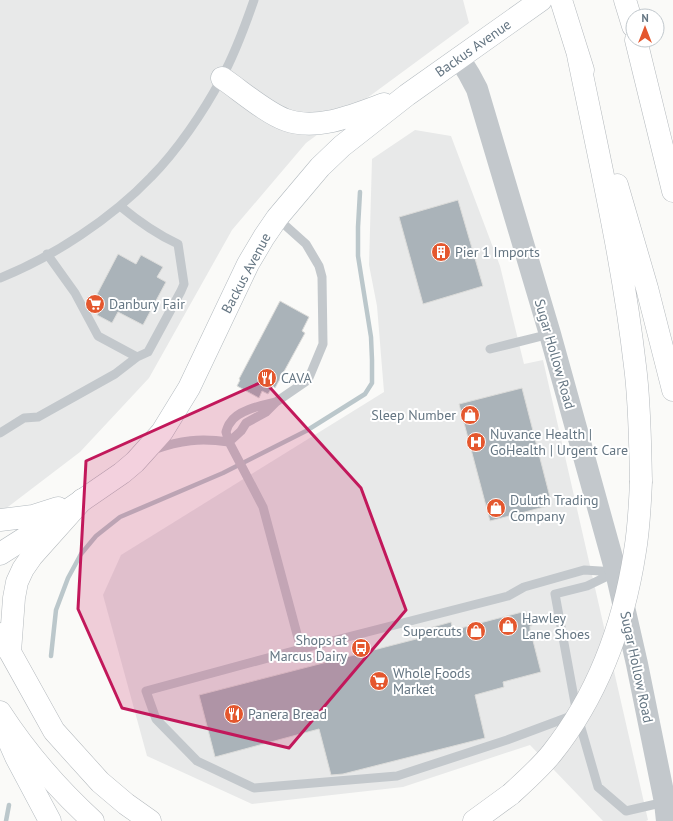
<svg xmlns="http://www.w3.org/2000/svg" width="673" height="821" viewBox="0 0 673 821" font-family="'PT Sans',sans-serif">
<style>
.built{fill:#e8e9e9}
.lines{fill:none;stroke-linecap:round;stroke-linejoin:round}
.stream{stroke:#bbc7cb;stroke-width:4.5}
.building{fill:#aab3b9;stroke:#dcdcda}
.secondary-casing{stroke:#b3babf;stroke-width:23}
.motorway-casing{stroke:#b4b9bd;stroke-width:23}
.service{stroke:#c3c8cc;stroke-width:9}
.tertiary{stroke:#c3c8cc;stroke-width:22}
.secondary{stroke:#fff;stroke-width:22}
.motorway{stroke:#fff;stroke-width:22}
.motorway-bridge-casing{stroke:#b4b9bd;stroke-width:23;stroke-linecap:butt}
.motorway-bridge{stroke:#fff;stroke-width:22}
.marked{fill:#c2185b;fill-opacity:0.2;stroke:#c2185b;stroke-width:3;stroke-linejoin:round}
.labels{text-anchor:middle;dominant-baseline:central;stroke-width:4;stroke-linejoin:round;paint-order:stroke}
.street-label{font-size:14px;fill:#657683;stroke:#fff}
.poi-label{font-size:14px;fill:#657683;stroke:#fff;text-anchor:start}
</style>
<rect width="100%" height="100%" fill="#fafaf8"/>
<path class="built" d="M0,0H463L469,23L306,143L232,230L149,378L80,452L0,513Z
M415,130L451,136L500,266L524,364L543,360L648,820L646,821H603L530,745L403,787L252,804L147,756L103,595L121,555L384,392L377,306L369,265L372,159Z"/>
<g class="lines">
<path class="stream" d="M51,656L56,610L68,578L81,554L96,536L120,517L223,473L306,431L365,394L372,383V360L371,337L358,256V227L360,192
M6,821L9,805"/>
</g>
<path class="building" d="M458,200L483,286L423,304L399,217Z
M118,254L136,264L141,255L163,267L157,277L166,282L143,325L118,312L112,323L97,315L103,304L94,300Z
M280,301L309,317L302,331L305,333L275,388L273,386L268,394L262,391L259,398L237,386L240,380L239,379Z
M522,388L552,505L490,521L459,404Z
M526,611V613H529L532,626H530V629L541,672L503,682L504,687L475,695L485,738L343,774L331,775L319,729L215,757L199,695L424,637L422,630L451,622L453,630Z"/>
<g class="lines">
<g class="secondary-casing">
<path id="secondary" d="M222,78C240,90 266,113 286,120C317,131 355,115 384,104
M0,520L33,516L58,508
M0,554L55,519L122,473L135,462L162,432L189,388L248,264L264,237L277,218L320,167L342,146L407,95L541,0
M0,721L16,757L50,821"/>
</g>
<g class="motorway-casing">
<path id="motorway" d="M561,0L583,70
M625,0L633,26
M636,40L673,191
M578,55C599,158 623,261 635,366C640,404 640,443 641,481
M617,185L647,288L673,390
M0,634L54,731L100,782L126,804L150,821
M10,652L14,598L17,582L23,569L32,556L82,500
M0,712C26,752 58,789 93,821
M474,821L511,794"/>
</g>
<path class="service" d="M47,254L75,293L98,336L137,357
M0,278C53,257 112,218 151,177C177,151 204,111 221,79C235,54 245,26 254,0
M490,349L550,334
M276,402C263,405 237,410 230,423C228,425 227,429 226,432L229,442L263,507L301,649
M0,433L24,418L38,417L115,374L137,357L148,352L181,291L184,284L178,244C156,234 138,221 120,206
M153,450C181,440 200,438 229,442L241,431L246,423L266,412L276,402L308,380L323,344L322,277L319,266L306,244L277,218
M574,715L507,740L397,776L254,788L197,761L156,719L146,691L301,649L508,596L524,587L584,570L616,572L587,586L555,594L577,714L598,787L626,811L665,802"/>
<path class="tertiary" d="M459,58L469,74L477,89L550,334L616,572L637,664L665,802L667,821"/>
<use href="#secondary" class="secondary"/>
<use href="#motorway" class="motorway"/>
<g class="motorway-bridge-casing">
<path id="motorway-bridge" d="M511,794C525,781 540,768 552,753C598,695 624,623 635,551C639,528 640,504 641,481"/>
</g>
<use href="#motorway-bridge" class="motorway-bridge"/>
</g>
<path class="marked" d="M264,381L361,488L406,610L289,748L122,708L78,609L86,461Z"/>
<defs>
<g id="building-disc" transform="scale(1)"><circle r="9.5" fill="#e4572e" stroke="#fff"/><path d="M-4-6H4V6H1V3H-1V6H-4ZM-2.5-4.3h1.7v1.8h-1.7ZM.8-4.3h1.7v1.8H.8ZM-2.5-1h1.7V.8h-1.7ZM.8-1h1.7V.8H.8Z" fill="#fff"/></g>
<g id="supermarket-disc" transform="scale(1)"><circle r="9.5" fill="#e4572e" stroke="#fff"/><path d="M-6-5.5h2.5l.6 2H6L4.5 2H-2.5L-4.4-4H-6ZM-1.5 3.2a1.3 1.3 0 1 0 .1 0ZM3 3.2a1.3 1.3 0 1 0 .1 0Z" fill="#fff"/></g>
<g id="restaurant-disc" transform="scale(1)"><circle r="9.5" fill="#e4572e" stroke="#fff"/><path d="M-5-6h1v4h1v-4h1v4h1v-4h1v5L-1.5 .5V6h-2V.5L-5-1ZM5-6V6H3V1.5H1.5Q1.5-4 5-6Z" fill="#fff"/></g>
<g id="shop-disc" transform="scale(1)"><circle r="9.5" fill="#e4572e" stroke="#fff"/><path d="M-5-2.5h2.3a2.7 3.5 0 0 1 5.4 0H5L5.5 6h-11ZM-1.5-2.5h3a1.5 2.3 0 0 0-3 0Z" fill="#fff"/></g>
<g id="hospital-disc" transform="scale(1)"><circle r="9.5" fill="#e4572e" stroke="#fff"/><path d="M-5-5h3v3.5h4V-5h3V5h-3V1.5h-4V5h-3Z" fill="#fff"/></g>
<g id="bus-disc" transform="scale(1)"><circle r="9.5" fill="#e4572e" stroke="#fff"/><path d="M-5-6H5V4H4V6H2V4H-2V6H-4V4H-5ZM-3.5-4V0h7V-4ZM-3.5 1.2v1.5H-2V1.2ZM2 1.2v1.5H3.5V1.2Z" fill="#fff"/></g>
</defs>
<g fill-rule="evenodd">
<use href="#building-disc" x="441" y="252"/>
<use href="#supermarket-disc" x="95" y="304"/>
<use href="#restaurant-disc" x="267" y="378"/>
<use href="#shop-disc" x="470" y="415"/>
<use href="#hospital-disc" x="476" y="442"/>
<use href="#shop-disc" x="496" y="508"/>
<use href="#shop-disc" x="508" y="626"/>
<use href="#shop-disc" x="476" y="631"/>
<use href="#bus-disc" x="361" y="648"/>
<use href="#supermarket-disc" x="379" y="681"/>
<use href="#restaurant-disc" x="234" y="714"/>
</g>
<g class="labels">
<g class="street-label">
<text transform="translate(473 48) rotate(-35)">Backus Avenue</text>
<text transform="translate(246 273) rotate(-62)">Backus Avenue</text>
<text transform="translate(555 354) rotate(74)">Sugar Hollow Road</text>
<text transform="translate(637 667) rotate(78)">Sugar Hollow Road</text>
</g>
<g class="poi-label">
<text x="455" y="252">Pier 1 Imports</text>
<text x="109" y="304">Danbury Fair</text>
<text x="281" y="378">CAVA</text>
<text x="456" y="415" text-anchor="end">Sleep Number</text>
<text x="490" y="434">Nuvance Health |<tspan x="490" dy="16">GoHealth | Urgent Care</tspan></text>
<text x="510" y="500">Duluth Trading<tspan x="510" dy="16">Company</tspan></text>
<text x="522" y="618">Hawley<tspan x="522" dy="16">Lane Shoes</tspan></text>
<text x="462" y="631" text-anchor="end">Supercuts</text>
<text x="347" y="640" text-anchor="end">Shops at<tspan x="347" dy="16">Marcus Dairy</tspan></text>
<text x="393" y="673">Whole Foods<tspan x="393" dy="16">Market</tspan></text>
<text x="248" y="714">Panera Bread</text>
</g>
</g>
<g transform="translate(645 28)"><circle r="19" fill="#ffffff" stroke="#c1c8cd"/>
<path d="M0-3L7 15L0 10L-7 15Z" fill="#e4572e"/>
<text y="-6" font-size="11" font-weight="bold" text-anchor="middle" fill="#657683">N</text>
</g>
</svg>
